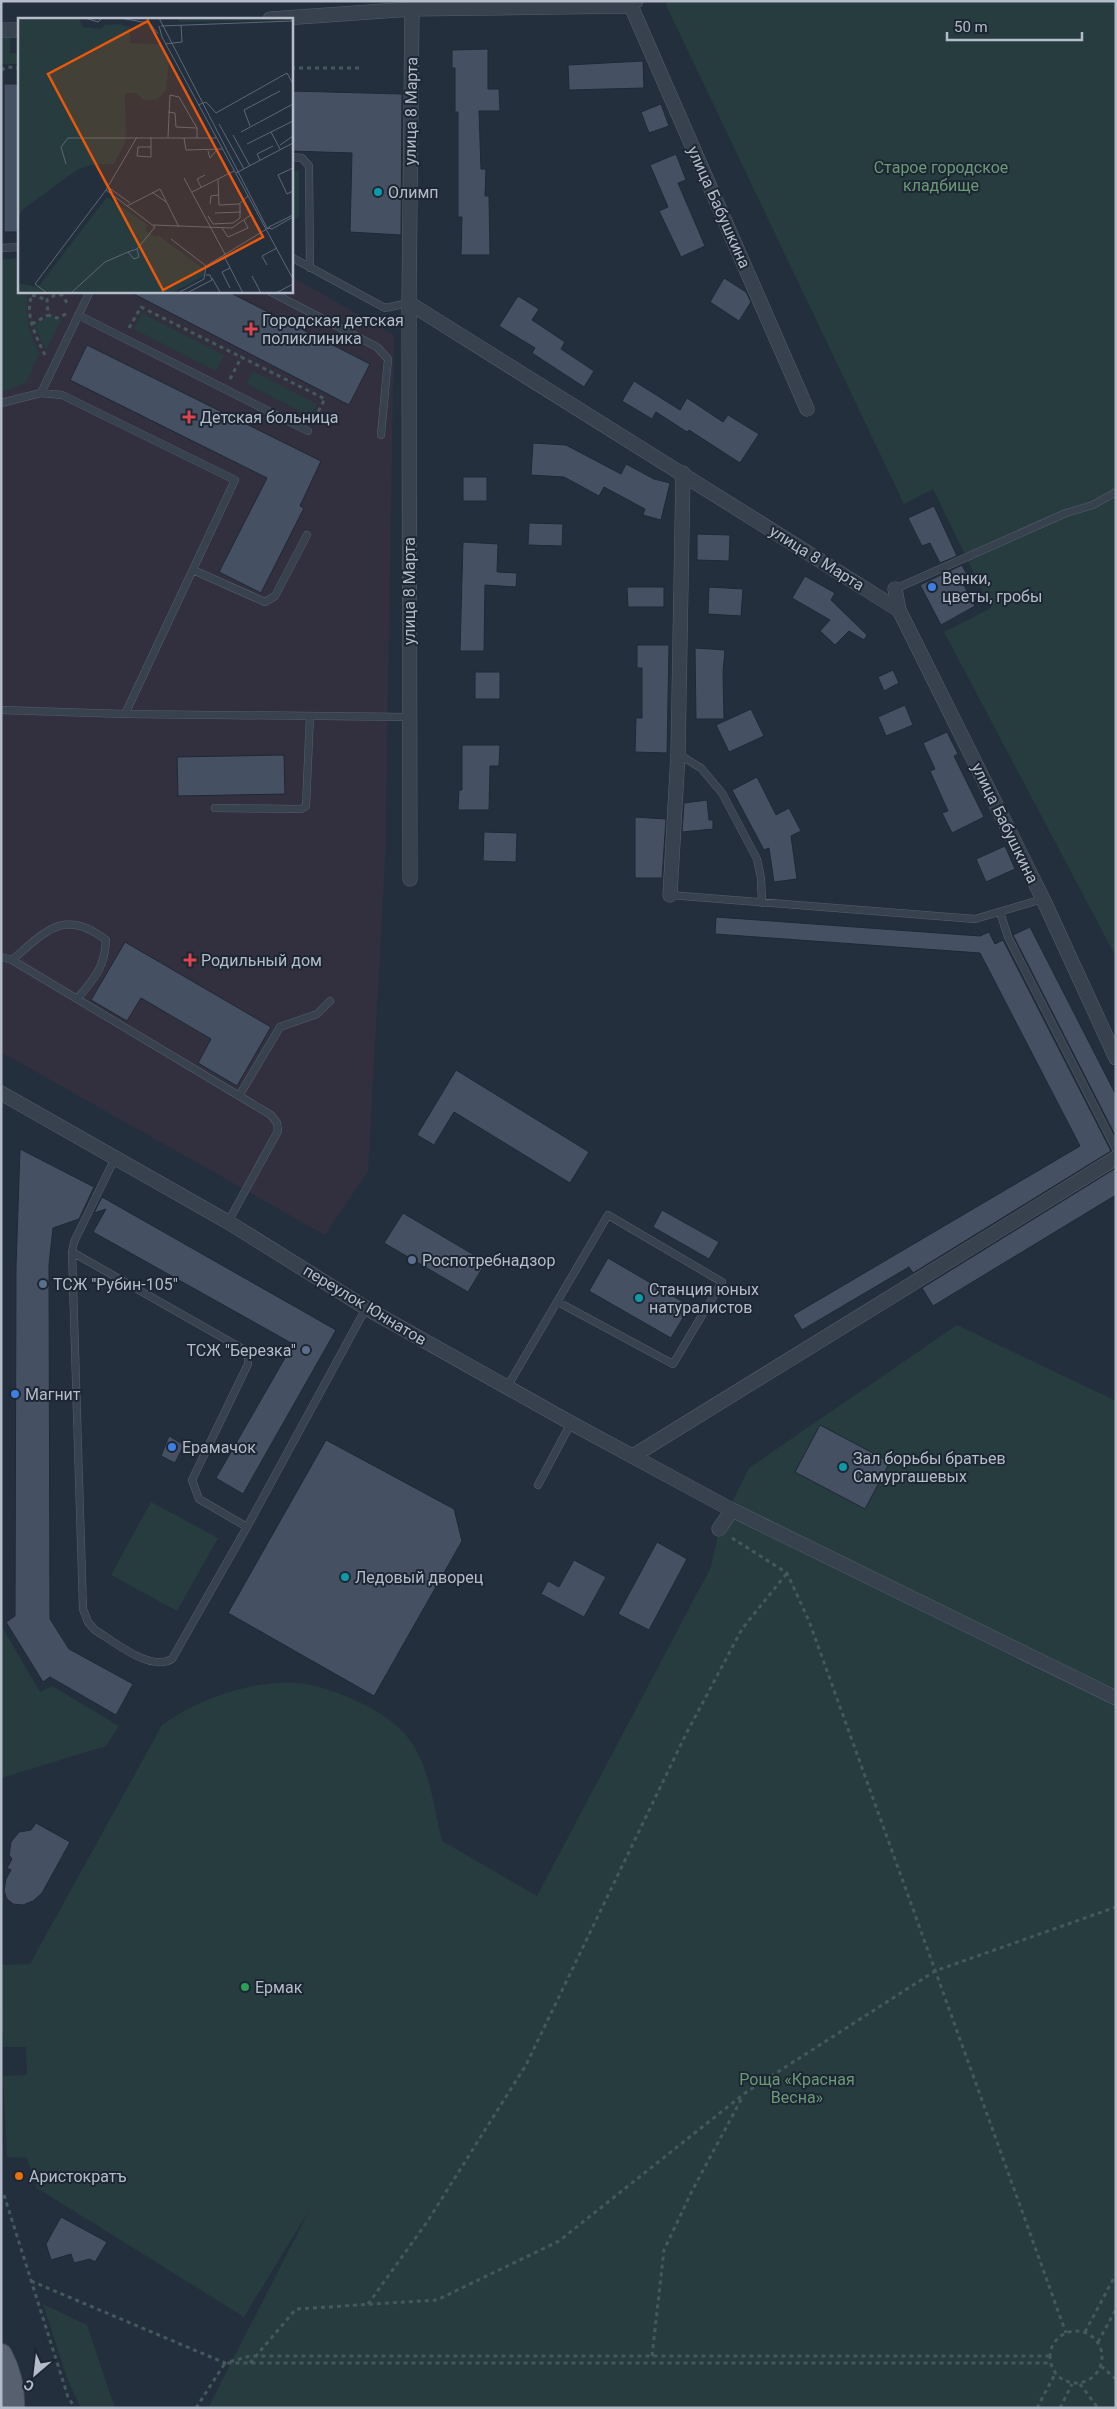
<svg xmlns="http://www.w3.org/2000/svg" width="1117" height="2409" viewBox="0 0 1117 2409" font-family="Roboto,sans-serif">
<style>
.medical{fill:#32303f}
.green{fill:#263c3f}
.building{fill:#455162;stroke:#1f2835}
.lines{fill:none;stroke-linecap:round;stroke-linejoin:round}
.lane-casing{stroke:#565f6c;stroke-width:8}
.street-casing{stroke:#565f6c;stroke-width:15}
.primary-casing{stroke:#414a57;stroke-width:24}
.path{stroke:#44595c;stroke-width:3;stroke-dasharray:4 4;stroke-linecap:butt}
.lane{stroke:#38414e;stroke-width:7}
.street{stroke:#38414e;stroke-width:14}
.primary{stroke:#56606e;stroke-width:22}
.culture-dot{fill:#0f9aa8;stroke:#1d2633;stroke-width:2}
.health-dot{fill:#e0444e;stroke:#1d2633;stroke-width:2}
.shop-dot{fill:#3f7fe0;stroke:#1d2633;stroke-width:2}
.service-dot{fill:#5c6f8a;stroke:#1d2633;stroke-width:2}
.leisure-dot{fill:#2e9e5b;stroke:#1d2633;stroke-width:2}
.food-dot{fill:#e8710a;stroke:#1d2633;stroke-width:2}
.labels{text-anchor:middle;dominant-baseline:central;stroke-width:4;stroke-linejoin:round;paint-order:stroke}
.street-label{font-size:16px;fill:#b4bcc9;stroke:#1d2633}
.park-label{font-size:16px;fill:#6b9a76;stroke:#1d2633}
.poi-label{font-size:16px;fill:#b4bcc9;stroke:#1d2633;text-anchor:start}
.inset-road{fill:none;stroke:#5e6776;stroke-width:1}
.view{fill:#e8590c;fill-opacity:0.15;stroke:#e8590c;stroke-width:2.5}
.inset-edge{fill:none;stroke:#b4bcc9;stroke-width:2.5}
</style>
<rect width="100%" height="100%" fill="#242f3e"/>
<path class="medical" d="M19,258V291H291V276L394,335L385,862L368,1171L325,1235L1,1052V260Z"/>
<path class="green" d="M667,1H1116V957L944,632L991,608L933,489L904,504L666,5Z
M1,35H10V53L19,54V64H1Z
M291,171H299V216L291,224Z
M19,258V291H28C24,315 29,331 39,353L26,383L1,392V260Z
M142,313L224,355L216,371L134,329Z
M48,316L61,320L46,350L34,325Z
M253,371L317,404L311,417L247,384Z
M957,1325L1116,1401V2408H208L310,2209L244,2317L37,2188L27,2158L7,2157L3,2076L27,2075L26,2047H3L1,1965L30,1964L162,1725C199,1698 259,1677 305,1684C324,1687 341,1694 359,1702C381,1712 401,1726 414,1746C431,1775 434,1809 442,1841L537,1896L711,1567L719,1529L749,1468Z
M151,1502L218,1538L177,1611L111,1575Z
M2,1627L40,1692L52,1686L119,1726L106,1746L1,1778Z
M43,2304L87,2325L115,2408H81L67,2378Z"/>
<path class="building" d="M488,49V89H499L500,111H479L481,169H486L485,196H489L490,255H461L462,217H458V112H455V68H452V50Z
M643,61L644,88L569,90L568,65Z
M4,84H19V232H4Z
M291,91L402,94L401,235L350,232L352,153L291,151Z
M661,104L669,126L649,133L641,112Z
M676,154L686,180L678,183L705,246L681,257L659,211L668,207L650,165Z
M724,278L746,292L751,302L739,321L710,302Z
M128,291H227L370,364L349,405Z
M518,296L539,309L532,320L565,342L561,349L594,371L584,387L532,353L535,348L499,326Z
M87,345L321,461L300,506L304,508L261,593L219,572L267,478L70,380Z
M634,381L680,410L687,398L723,422L728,415L759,434L740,463L689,430L687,432L656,412L652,419L622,401Z
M533,443L566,445L621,474L626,464L654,479L670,483L661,520L643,515L645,509L604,487L599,496L564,477L531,475Z
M463,477H487V501H463Z
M934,506L957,556L940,563L930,543L922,546L908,518Z
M529,523L563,524L562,546L528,545Z
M697,534L730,535L729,561L697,560Z
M463,542L498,544L497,572L517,573L516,587L485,585L484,651H460Z
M962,565L967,575L960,578L975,606L941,625L920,585Z
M805,576L835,593L831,600L867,635L864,640L849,631L835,645L820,631L830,620L792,598Z
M627,587H664V607H628Z
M709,587L743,589L741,616L708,614Z
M637,645H669L667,753L635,752L636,718H642V668H637Z
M695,648L725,650L723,672L724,719H696Z
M893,670L899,683L884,691L878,677Z
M475,672H500V699H475Z
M905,705L913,725L886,736L878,717Z
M751,709L764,736L729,752L716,725Z
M947,732L958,754L954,756L984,817L952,833L942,813L948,811L930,771L935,769L923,743Z
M462,745H500L499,766H490L489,810H458L459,790H462Z
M284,755L285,794L178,796L177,757Z
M757,777L776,815L789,808L801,831L791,836L797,879L774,882L769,848L764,850L732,790Z
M707,800L709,820H713V829L682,832L684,803Z
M635,817L666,819L662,878H635Z
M484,832L517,833L516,862L483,861Z
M1005,846L1015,869L986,882L976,859Z
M716,917L980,936L989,932L995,944L1003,940L1111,1151L913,1273L909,1267L802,1330L793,1315L1080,1146L980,953L715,934Z
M1030,927L1116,1095V1137L1013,935Z
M125,942L271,1027L237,1086L198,1063L211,1039L141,998L127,1021L91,1000Z
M456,1070L589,1152L570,1183L454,1112L434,1145L417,1135Z
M20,1149L94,1187L79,1219L53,1228L49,1265L50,1619L69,1649L133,1684L116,1715L50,1677L43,1682L6,1622L15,1616L16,1267Z
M1116,1168V1195L933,1306L922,1288Z
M102,1197L336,1330L243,1494L216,1478L293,1344L93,1232L106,1209L94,1213Z
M662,1210L719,1242L709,1259L653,1227Z
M403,1213L486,1262L468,1292L384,1243Z
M608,1258L690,1306L671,1338L589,1291Z
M820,1425L890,1462L865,1509L795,1472Z
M169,1436L184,1445L175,1463L161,1456Z
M326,1440L454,1509L462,1541L374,1696L228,1613Z
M657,1542L687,1559L649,1630L618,1614Z
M574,1560L606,1577L584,1617L541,1594L548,1581L559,1587Z
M36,1823L70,1842L42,1893L33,1901L23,1905L13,1904L7,1899L4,1891L6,1879L11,1870L7,1868L12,1859L9,1855L11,1842L19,1832L31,1830Z
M61,2217L107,2242L95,2262L90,2259L74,2263L71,2254L51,2260L46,2244Z"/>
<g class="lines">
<g class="lane-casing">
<path id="lane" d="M291,157L302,158L309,166L310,268
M1,248L19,247
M291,257L385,308L409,303
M269,291L377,347L388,359L381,435
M78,315L308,431
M41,393L90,291
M1,403L41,393L62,395L235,480L125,714L1,710
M193,570L265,602L275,596L307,535
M895,589L1066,513L1093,505L1116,492
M125,714L410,717
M678,754L701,768L722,793L757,859L761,878L762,903
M215,808L301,809L306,806L310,716
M670,895L975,919L1043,899
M1000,912L1008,937L1116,1149
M1,957L12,960L271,1115L277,1123L278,1131L228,1222
M12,960C45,932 64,907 106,940C105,967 94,979 77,999
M239,1096L280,1027L317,1014L330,1001
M115,1158L74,1242L72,1252L83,1609L88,1622L95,1630C115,1642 150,1672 172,1659L247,1527L366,1308
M72,1252L241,1348L248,1356V1364L192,1480L199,1499L247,1527
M507,1387L608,1215L722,1282L673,1364L558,1302
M538,1485L571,1423"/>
</g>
<g class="street-casing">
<path id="street" d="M631,6L807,409
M270,19L412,9L631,6L636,1
M1,30H19
M409,303L899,610
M895,589L899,610L1043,899L1116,1058
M410,879L409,303L412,9
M670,895L678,754L683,473
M1,1093L228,1222L366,1308L571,1423L732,1510L1116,1698
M633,1456L1116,1158
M719,1529L732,1510"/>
</g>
<g class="primary-casing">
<path id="primary" d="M1,2355C10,2372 14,2388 13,2408"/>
</g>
<path class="path" d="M291,68H360
M1,70L8,67L19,68
M35,291C21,308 37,339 45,355
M32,295L47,300
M66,314L57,318L48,315L47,300L55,295H62L69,306
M32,324L48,315
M129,328L141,307L325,399L313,421
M230,379L242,356
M732,1538L787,1573L809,1621L1066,2333
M4,2195L68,2397L75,2408
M31,2281L225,2363L250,2356H1049
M368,2304L427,2222L526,2065L686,1734L742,1629L787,1573
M1050 2357a26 26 0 1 1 52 0a26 26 0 1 1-52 0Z
M1085,2332L1116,2274
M1098,2342L1116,2309
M652,2356L664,2250L693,2189L743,2096
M250,2363L296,2309L437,2300L559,2241L745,2093L935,1971L1116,1907
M1101,2366L1116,2379
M1080,2384L1098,2408
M196,2408L225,2363H1050
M1037,2408L1055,2374
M1060,2408L1072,2384"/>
<use href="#lane" class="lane"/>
<use href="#street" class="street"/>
<use href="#primary" class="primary"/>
</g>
<g class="culture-dot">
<circle cx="378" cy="192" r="5"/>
<circle cx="639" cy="1298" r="5"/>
<circle cx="843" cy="1467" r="5"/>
<circle cx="345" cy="1577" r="5"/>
</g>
<g class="health-dot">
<path d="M248.5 321.5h5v5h5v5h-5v5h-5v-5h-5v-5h5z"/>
<path d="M186.5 409.5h5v5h5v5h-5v5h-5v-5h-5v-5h5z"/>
<path d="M187.5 952.5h5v5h5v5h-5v5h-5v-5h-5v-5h5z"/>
</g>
<g class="shop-dot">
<circle cx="932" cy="587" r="5"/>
<circle cx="15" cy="1394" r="5"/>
<circle cx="172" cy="1447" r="5"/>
</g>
<g class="service-dot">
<circle cx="412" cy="1260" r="5"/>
<circle cx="43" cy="1284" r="5"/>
<circle cx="306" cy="1350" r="5"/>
</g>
<circle class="leisure-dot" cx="245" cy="1987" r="5"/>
<circle class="food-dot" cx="19" cy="2176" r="5"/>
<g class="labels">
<g class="street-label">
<text transform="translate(411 111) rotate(-89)">улица 8 Марта</text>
<text transform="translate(719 207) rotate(66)">улица Бабушкина</text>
<text transform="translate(817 558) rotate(32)">улица 8 Марта</text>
<text transform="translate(409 591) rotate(-90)">улица 8 Марта</text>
<text transform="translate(1005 823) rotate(64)">улица Бабушкина</text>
<text transform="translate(365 1305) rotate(31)">переулок Юннатов</text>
</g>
<g class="park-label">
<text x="941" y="167">Старое городское<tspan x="941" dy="18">кладбище</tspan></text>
<text x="797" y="2079">Роща «Красная<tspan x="797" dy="18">Весна»</tspan></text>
</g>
<g class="poi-label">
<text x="388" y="192">Олимп</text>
<text x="262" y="320">Городская детская<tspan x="262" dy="18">поликлиника</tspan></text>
<text x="200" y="417">Детская больница</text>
<text x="942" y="578">Венки,<tspan x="942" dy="18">цветы, гробы</tspan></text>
<text x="201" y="960">Родильный дом</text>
<text x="422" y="1260">Роспотребнадзор</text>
<text x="53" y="1284">ТСЖ "Рубин-105"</text>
<text x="649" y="1289">Станция юных<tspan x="649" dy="18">натуралистов</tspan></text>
<text x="296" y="1350" text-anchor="end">ТСЖ "Березка"</text>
<text x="25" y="1394">Магнит</text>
<text x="182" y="1447">Ерамачок</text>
<text x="853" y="1458">Зал борьбы братьев<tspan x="853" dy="18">Самургашевых</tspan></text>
<text x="355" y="1577">Ледовый дворец</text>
<text x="255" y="1987">Ермак</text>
<text x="29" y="2176">Аристократъ</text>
</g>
</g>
<g transform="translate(18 18)">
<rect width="275" height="275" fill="#242f3e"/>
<path d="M0,0H61L65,9L82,11L87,7L101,6L112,9V25L142,26L151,43L148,72L140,81L127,83L118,75H107L108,123L96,146L72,147L59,152L4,192L0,203ZM161,0H275V2L161,4ZM89,179L130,207L127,212L138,219L140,217L185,250L186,258L154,275H0V265L20,269Z" fill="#263c3f"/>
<path class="inset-road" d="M67,0L80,4L84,0M102,0L130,5M128,0L140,16M141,0L249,210L254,211L275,199M141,8L144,19L275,261M143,8L275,3M147,26L164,24L163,7M180,87L188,84L198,95L269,55L275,66M150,94L157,95L158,109L179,110M201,106L226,151M232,108L226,92L262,73M223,114L275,86M253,114L275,103M215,117L232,148M150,119L152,77L161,79L179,110V120M166,120L168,132L205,131M229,126L253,114L262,131M262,127L275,118M133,129H120L119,138L133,139V119M190,133L192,140L198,133M242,142L239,136L255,128M48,146L43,129L50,120H198M275,150L260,157L269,176L275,173M216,153L200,161L201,187L221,186L230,178M218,155L275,125M166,160L208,238M90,169L112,185M183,169L179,161L187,157M88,172L137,209L119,231L110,234L116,241L121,239L119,231M134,174L148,184M174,174L200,161M192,186L193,178L200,177M109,188L142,171L161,209M197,195L223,194M190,198L195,206L215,205L222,200V186M135,207L214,210L234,196M251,209L275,197M204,210L210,219L230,210L226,202M153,221L188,248M206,238L225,275M249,247L244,238L259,230M188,248L252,209M212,250L204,254L212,270M234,258L243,275M194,260L202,274M29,275L17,266L88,172L119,119M53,275L87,244L110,234M160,275L186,261L188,248M169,275L194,262L192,257H188M258,275L275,266"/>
<path class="view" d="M130,3L245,219L145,272L30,56Z"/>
<rect width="275" height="275" class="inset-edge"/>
</g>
<rect width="1117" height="2409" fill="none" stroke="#b4bcc9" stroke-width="5"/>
<g transform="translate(35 2374) rotate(208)" stroke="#1d2633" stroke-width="4" paint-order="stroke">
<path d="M0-4L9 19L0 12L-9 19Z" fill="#b4bcc9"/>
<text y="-8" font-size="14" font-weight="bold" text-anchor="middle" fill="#b4bcc9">С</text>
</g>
<path d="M947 32v8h135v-8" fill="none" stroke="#b4bcc9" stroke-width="2.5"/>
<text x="954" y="32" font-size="15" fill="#b4bcc9" stroke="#1d2633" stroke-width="4" paint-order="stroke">50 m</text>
</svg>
